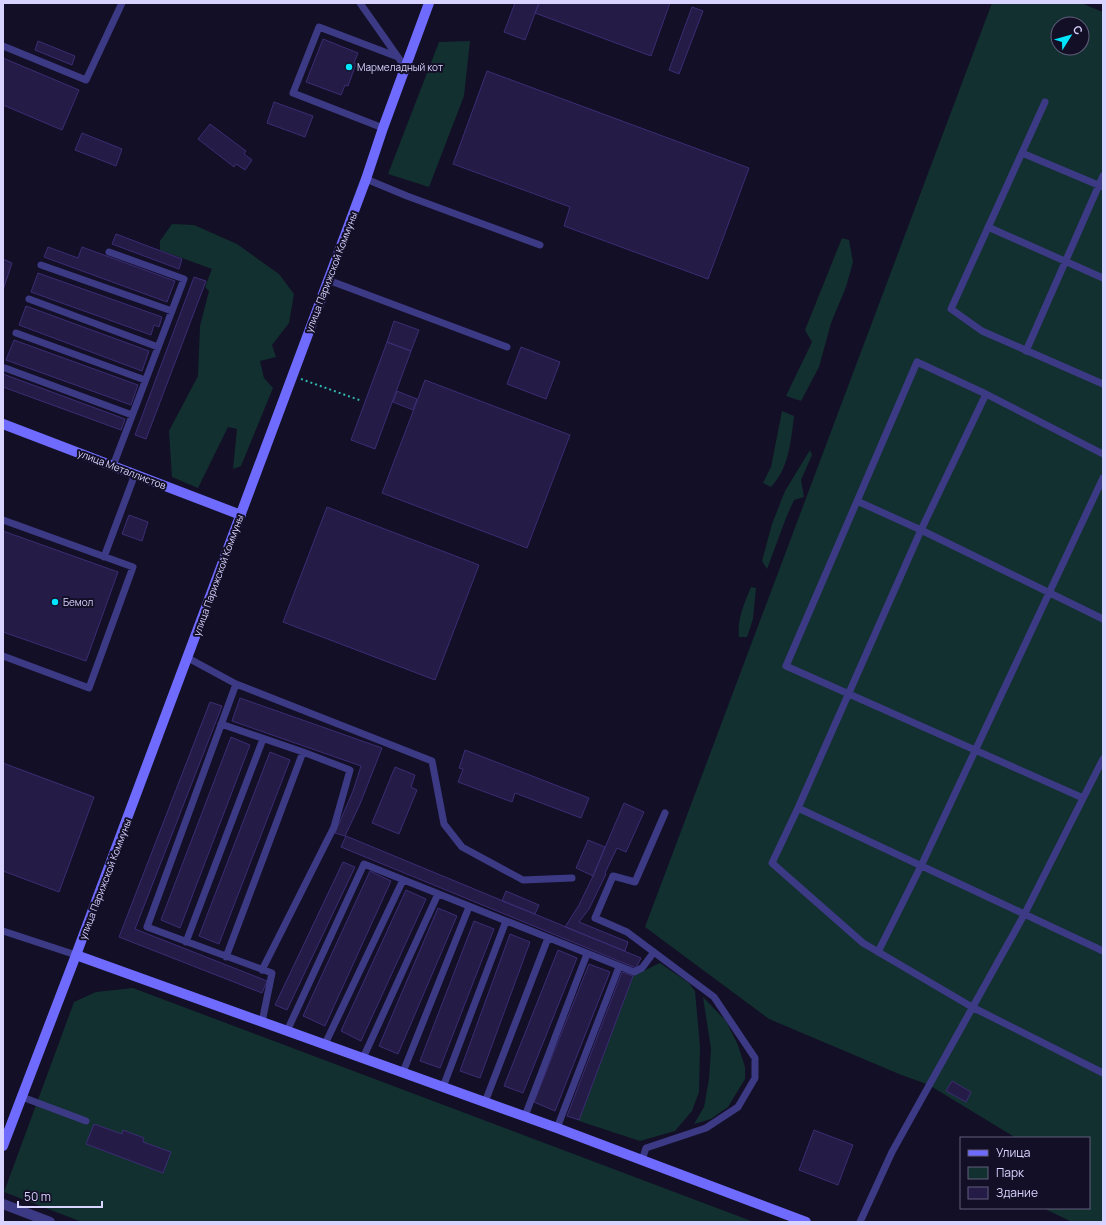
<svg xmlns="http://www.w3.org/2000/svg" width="1106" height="1225" viewBox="0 0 1106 1225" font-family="Manrope,sans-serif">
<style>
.green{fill:#12302f;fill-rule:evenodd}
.building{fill:#241b47;stroke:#3b2d73}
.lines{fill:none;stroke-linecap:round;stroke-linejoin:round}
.path{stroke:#2fb8b0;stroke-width:2;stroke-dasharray:2 3;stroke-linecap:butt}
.lane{stroke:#3d3a85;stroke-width:7}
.street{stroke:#3d3a85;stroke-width:10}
.secondary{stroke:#6f6bff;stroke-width:10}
.poi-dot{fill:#00e5ff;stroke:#130f26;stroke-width:1.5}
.labels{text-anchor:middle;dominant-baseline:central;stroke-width:4;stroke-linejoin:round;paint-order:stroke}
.poi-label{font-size:10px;fill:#d9d4ff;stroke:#130f26;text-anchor:start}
.street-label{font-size:10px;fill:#d9d4ff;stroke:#130f26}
</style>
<rect width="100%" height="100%" fill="#130f26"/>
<path class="green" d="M992,3H1081L1103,12V1222H1072L1043,1208H1089V1138H1016L929,1085L899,1074L769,1019L645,927ZM1058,24H1082V48H1058Z
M470,41L464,96L429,187L388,174L439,42Z
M172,224L194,225L237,244L279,274L294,294L289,323L272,345L276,357L260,361L264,378L273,388L241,466L233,469L237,429L228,427L198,488L172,477L169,431L198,376L200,326L209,291L205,287L212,269L160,250V241Z
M842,238L849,240L853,262L846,287L831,323L819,367L801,401L786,396L812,342L805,330Z
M782,411L794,416C791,441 789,468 771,487L763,483L771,467Z
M810,450L812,455L801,480L804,497L794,500L786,518L767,569L762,561L772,524L785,491Z
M751,587L756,588L753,619L747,637H739C737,619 744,604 751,587Z
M660,963L689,983L695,991L700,1047L699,1092L692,1111L675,1131L640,1141L579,1121V1120L633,976Z
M133,988L754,1222H82L4,1192L74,1002L96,992Z
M703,997L726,1021L738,1045L745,1067V1079L728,1107L711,1119L694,1124L704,1107L709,1079L711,1049Z"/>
<path class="building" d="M515,3H539L525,40L504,32Z
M539,3H670L651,56L535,13Z
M692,7L703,11L679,74L669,70Z
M323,39L358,53L354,63L356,64L348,86L345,85L341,95L306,82Z
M38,41L75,56L72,65L35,50Z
M3,58L79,90L62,130L3,105Z
M487,71L749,168L708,279L564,226L570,207L453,164Z
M274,102L313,116L305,137L267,123Z
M210,124L246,151L244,154L252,160L245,170L236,164L234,167L198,139Z
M82,133L122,149L116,166L75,150Z
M116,234L182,259L179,269L112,244Z
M48,247L78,258L82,247L175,281L167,302L44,257Z
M3,259L12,263L3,290Z
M38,273L162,317L159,327L154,325L151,335L31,292Z
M194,277L206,281L146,439L135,435Z
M26,306L149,351L142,371L19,325Z
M394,321L419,330L411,351L387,342Z
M14,340L138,385L131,405L6,360Z
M387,342L411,351L375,449L351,440Z
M521,347L560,362L546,399L507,384Z
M3,374L125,419L121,430L3,387Z
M425,380L570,435L527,548L382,493Z
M397,391L417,399L413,410L393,402Z
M327,507L479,565L435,680L283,622Z
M129,515L148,522L142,541L122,534Z
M3,531L118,572L86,661L3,632Z
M240,698L382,748L360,804L345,836L335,833L353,791L361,766L232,721Z
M210,702L222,706L135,929L267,981L262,993L119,937Z
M231,737L250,745L180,928L161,920Z
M465,750L589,798L581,818L515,793L512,802L458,782L463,769L459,768Z
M270,752L290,760L219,944L199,936Z
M3,763L94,797L59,892L3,871Z
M395,767L415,775L411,787L417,790L399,834L372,823Z
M624,803L644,812L626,852L617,848L605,873L606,874L589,909L579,922L628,942L625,951L565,927L579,905L593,876Z
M346,836L641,958L636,968L341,847Z
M588,840L605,847L593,876L576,868Z
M343,862L355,867L287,1010L275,1005Z
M370,871L391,881L325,1026L303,1016Z
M406,890L426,899L361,1041L341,1031Z
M506,891L539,905L535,914L502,901Z
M438,908L457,916L398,1054L379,1046Z
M474,921L494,929L440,1068L420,1061Z
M510,934L530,942L480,1078L460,1071Z
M558,950L577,958L523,1093L504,1086Z
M589,964L610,972L555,1111L534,1102Z
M622,972L633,976L579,1120L567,1116Z
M952,1081L971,1092L966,1102L946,1091Z
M94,1124L122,1134L123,1130L144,1138L143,1142L171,1152L163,1173L86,1144Z
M814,1130L853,1145L838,1185L799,1170Z"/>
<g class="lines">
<path class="path" d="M301,379L362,401"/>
<path class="lane" d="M360,3L405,67
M3,46L86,80L122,3
M1045,102L951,309L982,331L1103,384
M383,128L293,93L319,27L398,57
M1022,153L1103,187
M366,179L407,196L540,245
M988,227L1103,278
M109,252L184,279L113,466
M41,265L172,311
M328,280L507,347
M29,299L158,347
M16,333L145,380
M1026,351L1103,176
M5,368L132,415
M857,501L921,530L986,394
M3,520L133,567L89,688L3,656
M104,557L135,474
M1103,619L921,530L798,808L1103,951
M188,658L236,684L432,761L444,824L462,847L523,880L572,878
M236,684L147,927L272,973L262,1022
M221,724L303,752L350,770L334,827L262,970
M1083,798L786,666L917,362L986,394L1103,454
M798,808L772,863L863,943L972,1007L1103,1073
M3,931L76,955
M186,942L263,739
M878,952L921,866L1103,478
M226,957L303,752
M287,1031L364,864L634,972L642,968L654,952
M325,1044L403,880
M363,1058L438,894
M403,1072L469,907
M443,1087L506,921
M22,1097L86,1121
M485,1102L548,938
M525,1116L587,954
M557,1128L619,967
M642,1160L646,1148L706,1128L738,1107L755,1078V1058L714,997L627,932L595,918L613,876L635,882L665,813
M860,1222L892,1152L1024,915L1103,759"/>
<path class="street" d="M3,1204L50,1222"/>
<path class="secondary" d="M3,424L241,515
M76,955L557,1128L806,1222
M3,1146L76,955L366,179L383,128L429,3"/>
</g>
<g class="poi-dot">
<circle cx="349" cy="67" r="4"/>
<circle cx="55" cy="602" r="4"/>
</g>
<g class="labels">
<g class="poi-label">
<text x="357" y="67">Мармеладный кот</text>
<text x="63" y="602">Бемол</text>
</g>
<g class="street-label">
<text transform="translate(331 272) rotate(-69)">улица Парижской Коммуны</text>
<text transform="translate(122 469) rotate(21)">улица Металлистов</text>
<text transform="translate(218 575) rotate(-70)">улица Парижской Коммуны</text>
<text transform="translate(105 879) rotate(-69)">улица Парижской Коммуны</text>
</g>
</g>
<rect width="1106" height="1225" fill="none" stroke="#d9d4ff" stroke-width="8"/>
<rect x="960" y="1137" width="130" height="72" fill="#130f26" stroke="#625e7d"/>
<rect x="968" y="1150" width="20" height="6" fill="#6f6bff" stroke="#625e7d"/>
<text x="996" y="1157" font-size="12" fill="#d9d4ff">Улица</text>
<rect x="968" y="1167" width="20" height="12" fill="#12302f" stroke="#625e7d"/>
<text x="996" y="1177" font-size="12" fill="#d9d4ff">Парк</text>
<rect x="968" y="1187" width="20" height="12" fill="#241b47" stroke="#625e7d"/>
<text x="996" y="1197" font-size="12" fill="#d9d4ff">Здание</text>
<g transform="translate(1070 36) rotate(53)"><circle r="19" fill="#130f26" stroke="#625e7d"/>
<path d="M0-3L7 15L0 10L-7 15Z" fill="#00e5ff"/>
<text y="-6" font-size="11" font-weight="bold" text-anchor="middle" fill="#d9d4ff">С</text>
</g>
<path d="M18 1201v6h84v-6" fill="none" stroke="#d9d4ff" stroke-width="2"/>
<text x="24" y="1201" font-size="12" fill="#d9d4ff" stroke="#130f26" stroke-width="3" paint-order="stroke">50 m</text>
</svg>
